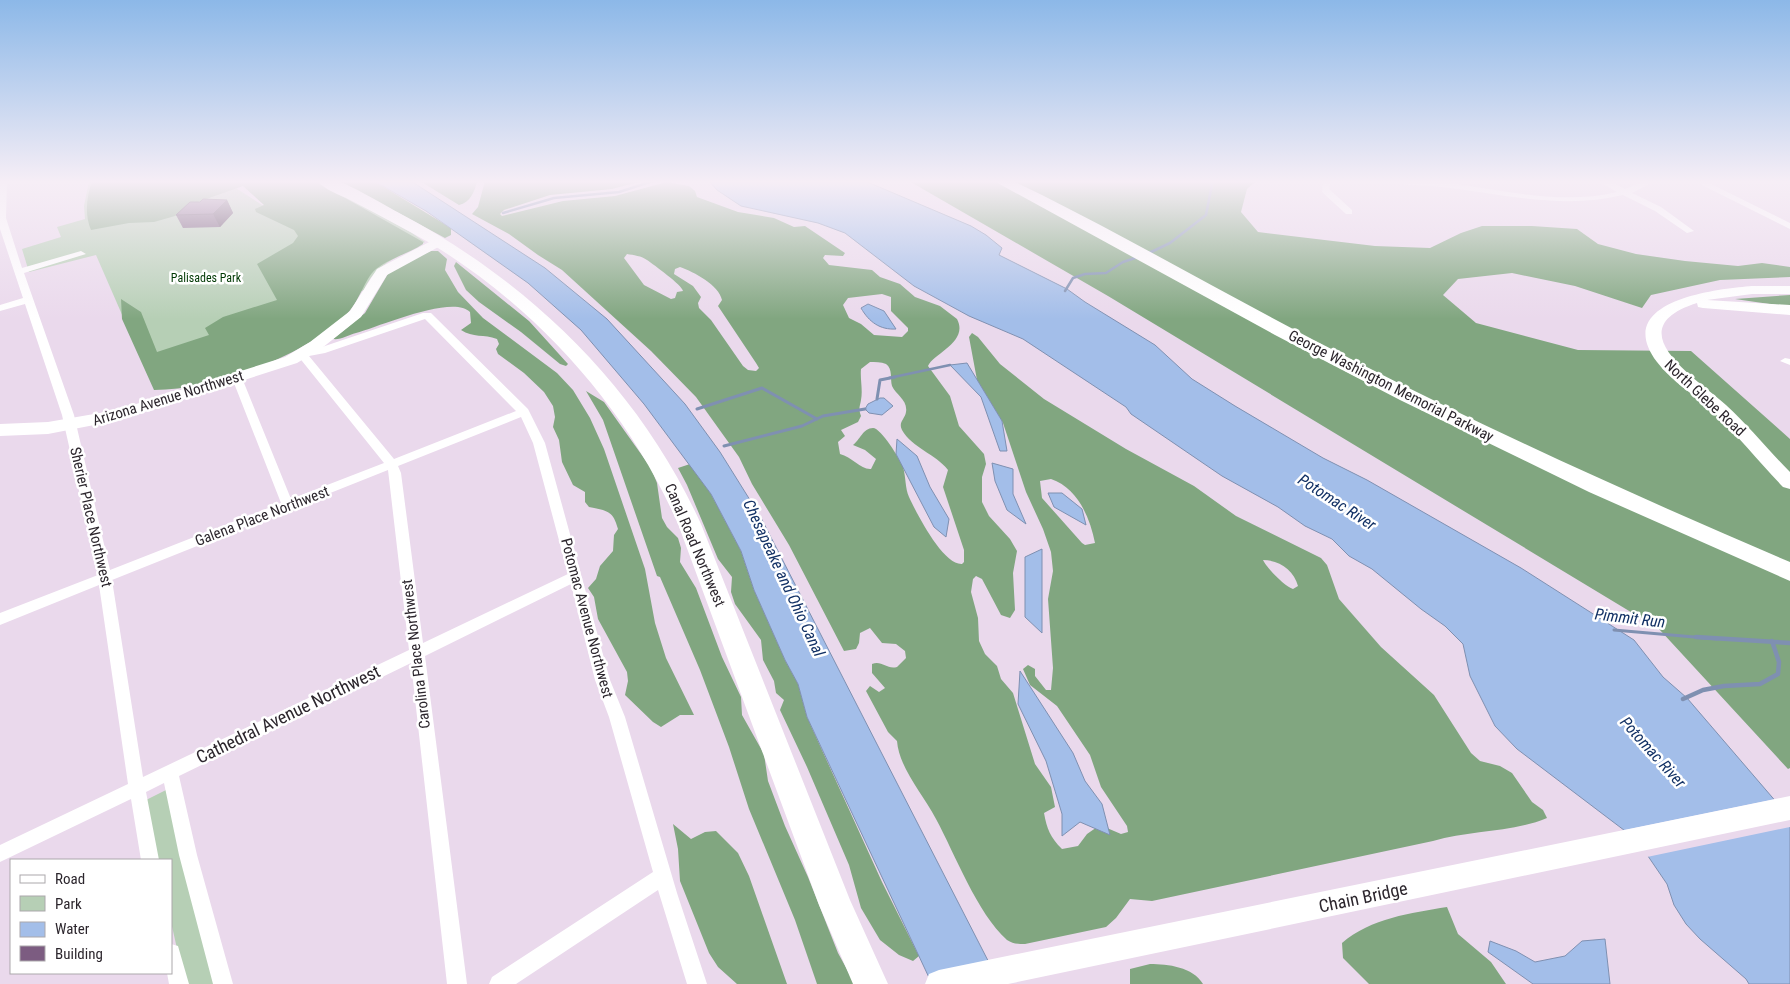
<svg xmlns="http://www.w3.org/2000/svg" width="1790" height="984" viewBox="0 0 1790 984" font-family="'Roboto Condensed',sans-serif">
<style>
.green{fill:#b6cfb5}
.forest{fill:#81a680;fill-rule:evenodd}
.water{fill:#a3bee9;stroke:#7f90b1}
.pier{fill:#ead9ec}
.lines{fill:none;stroke-linecap:round;stroke-linejoin:round}
.stream-far2{stroke:#7f90b1;stroke-width:2.5}
.stream-far1{stroke:#7f90b1;stroke-width:3}
.stream{stroke:#7f90b1;stroke-width:4.5}
.street{fill:#fff;fill-rule:evenodd}
.primary{fill:#fff;fill-rule:evenodd}
.highway{fill:#fff;fill-rule:evenodd}
.wall{fill:#6b4f6f}
.shaded-wall{fill:#57405a}
.building{fill:#7c5c81;stroke:#57405a}
.labels{text-anchor:middle;dominant-baseline:central;stroke-width:5;stroke-linejoin:round;paint-order:stroke}
.far-park-label{font-size:12px;fill:#003904;stroke:#fff}
.street-label{font-size:15px;fill:#2c262d;stroke:#fff}
.water-label{font-size:16px;font-style:italic;fill:#123165;stroke:#fff}
.near-street-label{font-size:18px;fill:#2c262d;stroke:#fff}
</style>
<rect width="100%" height="100%" fill="#ead9ec"/>
<path class="green" d="M89,181H225L324,245L253,181H319L412,233L425,242C400,257 376,262 364,290L154,388L96,255L29,272L22,249L61,237L57,227L85,219L84,206Z
M166,790L214,984H185L171,922V860H158L144,801Z"/>
<path class="forest" d="M92,181H315L423,242V244C408,254 390,258 376,269C364,279 360,302 345,316C302,357 214,390 154,390L122,319L121,299L141,312L157,352L209,335L205,328L223,317L277,300L257,264L293,243L298,236L294,230L256,212L255,209L264,205L243,186L195,203L175,216L154,222L129,223L91,230C84,214 87,196 92,181Z
M339,181H374L451,228V235L445,238Z
M420,181H477C475,191 470,203 459,205Z
M485,181H642L612,189L550,195L504,210L500,214L502,216L563,201L615,196L667,182L689,186L695,191L697,197L738,212L774,218L794,227L805,226L845,253L843,256L825,255L823,258L829,265L872,270L880,277L900,284L915,297L940,306L957,319C969,342 934,353 928,366L950,396L959,426L984,454L986,464L982,477V502L989,516L1010,539L1017,551L1013,573L1015,610L1010,618L1001,615L982,579L976,576L973,579L971,592L978,618L979,641L985,654L997,666L1001,679L1013,693L1035,764L1051,787L1055,807L1044,813C1047,829 1050,837 1062,849L1078,846L1087,834L1100,825L1121,834L1128,832L1127,826L1101,787L1090,755L1057,706L1030,685L1023,669L1028,665L1035,669V676L1046,690H1051L1053,668L1048,599L1053,571L1051,552L1043,529L1026,492L1003,423L977,380L969,337L972,333L978,337L1000,364L1044,399L1126,449L1194,486L1236,516L1321,558L1327,565L1339,599L1381,647L1434,695L1471,753L1480,761L1500,766L1512,773L1532,802L1543,810L1547,818C1511,833 1470,830 1433,841L1152,901L1130,899L1116,918L1106,927L1025,944C1018,944 1013,944 1007,940C977,913 955,854 936,819C923,794 899,768 897,741L888,732L866,691L870,686L879,692L885,688L872,673V664C882,660 887,670 897,667L906,658L905,651L896,644L882,643L870,628L860,633L859,643L856,649L844,651L789,545L752,484L739,457L696,397L651,351L562,270L538,255L509,234L472,214L478,207ZM627,254C633,255 642,256 647,260C654,265 682,285 683,291L677,292L675,298L671,299L644,285L624,258ZM680,267C694,272 719,285 722,300L718,306L756,363L759,368L756,371L748,370L743,366L711,320L699,308L698,303L701,297L693,286L674,274L675,269ZM882,294L891,297V311L908,328V331L902,337L874,335L861,324L849,318L843,305L848,298ZM870,362C875,362 881,362 886,364C893,369 890,379 892,386C896,395 908,400 906,412C905,419 898,422 902,430C912,448 936,454 948,470L943,487L964,550V562L962,564C943,565 917,514 909,497C905,488 906,477 903,467C900,459 881,428 873,428C863,428 860,440 853,445L865,450L876,459L871,469C861,470 852,457 840,454L838,442L845,436L841,430L858,422L861,416C858,408 860,407 861,400C863,390 860,379 861,369ZM1051,479C1078,488 1090,518 1095,543L1085,545L1082,543L1042,498L1040,481ZM1263,560C1279,560 1294,570 1298,586L1293,589C1285,587 1266,567 1263,560Z
M909,181H1256L1247,189L1241,212L1258,232L1375,246L1430,248L1461,233L1482,226H1532L1577,229L1598,244L1636,254L1685,261L1738,266L1762,263L1790,267V277L1720,280L1651,295L1642,308L1575,286L1512,273L1458,279L1443,295L1476,323L1578,350L1691,351L1790,439V768L1788,769L1659,629L1108,296Z
M431,251H438L447,259L445,270L458,292L483,318L557,373L573,390L590,418L604,449L645,569L655,623L666,658L694,715H680L661,727L653,722L625,695L628,681L627,672L598,619L594,597L588,588L596,579L600,566L613,551L614,535L618,529C613,510 607,511 589,507L585,502V492L573,485L562,462L559,440L553,427L555,417L553,406L544,392L524,373L498,354L496,349L499,344L497,339C484,334 473,338 461,330L471,323L470,312C453,294 378,327 356,333C348,335 341,340 333,339L365,313L389,272L412,259Z
M456,262L529,321L568,364L566,366L560,364L521,332L479,302L466,290L454,266Z
M1790,295V307L1735,299Z
M586,391L604,402L651,468L657,483L662,518L667,527L678,538L681,548L680,562L696,588L722,657L741,697L742,715L764,754L768,781L785,826L808,877L838,953L855,984H817L795,920L749,809L729,747L700,670L660,577L657,576L603,420Z
M690,464L711,494L741,551L754,590L785,660L798,684L807,717L882,882L919,956L913,961L899,955L880,940L861,908L849,865L807,767L780,710L784,700L776,693L774,681L763,660L761,640L735,604L731,592L732,577L718,559L687,485L678,468Z
M673,824L691,839L705,832L716,831L738,853L749,876L787,984H737L718,967L709,953L680,881L678,849Z
M1447,907L1458,934L1491,962L1506,984H1369L1343,958L1342,943C1371,918 1411,913 1447,907Z
M1150,964C1168,964 1193,967 1203,984H1130V969Z"/>
<path class="water" d="M374,181H411L545,268L607,319L685,404L720,452L760,516L1000,984H932L807,717L798,684L785,660L754,590L741,551L711,494L644,404L581,330L528,283L426,211Z
M709,181H865L971,226L986,235L1002,248L999,255L1067,289L1085,302L1155,345L1192,379L1235,406L1323,458L1367,480L1521,568L1634,640L1663,677L1687,698L1790,818V984H1749L1746,979L1700,939L1686,924L1674,905L1667,884L1637,840L1517,749L1495,726L1470,676L1463,644L1445,626L1421,609L1372,569L1349,556L1332,539L1305,526L1278,507L1222,476L1131,414L1126,407L1023,339L969,316L914,286L845,233L818,223L741,206L717,190Z
M868,304L884,311L896,329C880,330 869,322 861,308Z
M967,363L1002,421L1007,451H1000L981,397L950,365Z
M880,398H884L893,406L882,415L869,413L865,409L868,404Z
M897,439L917,456L930,487L949,519L946,537L934,527L896,454Z
M992,463L1013,469V494L1026,524L1007,510L995,481Z
M1048,493H1062L1082,509L1086,525L1054,507Z
M1042,549V633L1025,617V557Z
M1020,671L1073,753L1085,781L1102,804L1110,835L1080,822L1062,836V814L1046,761L1018,704Z
M1605,939L1610,984H1533L1488,952L1490,941L1516,951L1535,962L1565,956L1582,941Z"/>
<path class="pier" d="M1776,799L1790,814V827L1647,857L1635,842L1620,831Z"/>
<g class="lines">
<path class="stream-far2" d="M503,213L554,198L619,192L653,181
M1149,253L1170,243L1206,215L1212,184L1210,181
M1065,291L1073,278L1085,274L1106,273L1123,262L1138,257
M889,378L950,365"/>
<path class="stream-far1" d="M877,399L880,380L895,377
M697,409L762,388L817,419
M724,446L802,426L823,416L865,409
M1614,630L1717,639"/>
<path class="stream" d="M1696,637L1790,643
M1683,699L1703,690L1724,686L1760,684L1778,674L1779,662L1772,641"/>
<path class="street" d="M0,181H7L6,218L22,268L81,251L86,254L24,273L74,415L110,570L281,503L232,378L233,376L237,375L242,378L291,499L384,463L298,356V352L319,348L423,313H431L528,409L545,443L610,680L625,717L677,893L707,984H687L658,890L516,984H489L492,977L653,872L609,717L595,680L571,584L425,656L467,984H447L411,663L179,776L197,855L233,984H213L179,855L164,783L146,792L159,860H141L131,799L0,862V845L128,784L99,585L0,625V613L98,575L62,415L25,304L0,311V305L23,298L0,229ZM425,319L516,411L394,459L309,356L325,353ZM521,417L533,443L568,574L423,643L401,473L398,466ZM388,470L409,650L143,777L112,580Z
M1323,181H1331L1329,189L1352,210V214H1346L1322,192Z
M1354,181C1383,181 1413,179 1442,182C1500,189 1559,206 1617,192L1598,181H1609L1625,189L1644,181H1655L1632,193L1661,207L1694,231L1687,233L1655,211L1623,195C1562,210 1503,194 1442,187C1414,184 1386,184 1358,183Z
M1694,181H1705L1790,223V229Z
M1785,358L1790,359V365L1780,361Z
M171,944L178,946L189,984H169L167,973H171Z"/>
<path class="primary" d="M437,238L442,239L444,242L442,245L387,275L361,317L322,348L297,363L120,420L48,434L0,436V424L48,422L117,410L285,357L310,342L350,311L377,269Z
M1752,286H1790V294H1752L1707,300L1790,305V315L1703,308L1698,307L1697,303C1615,329 1697,379 1726,405C1749,426 1768,450 1790,472V489L1783,487C1760,463 1738,436 1714,412C1695,395 1672,382 1657,362C1611,301 1715,289 1752,286Z
M1790,796V820L1008,984H925L929,974L939,970Z"/>
<path class="highway" d="M318,181C323,181 331,180 337,181C351,185 386,206 401,214C531,283 639,388 701,524L850,900L888,984H853L819,905L678,524C628,409 537,308 430,243C404,228 377,214 350,200C341,195 324,190 318,181Z
M994,181H1013L1042,195C1147,248 1248,307 1353,360C1496,433 1642,499 1790,562V581L1589,492L1400,400L1275,335Z"/>
</g>
<path class="wall" d="M227,200L233,213L220,227L183,228L176,215Z"/>
<path class="shaded-wall" d="M227,200L233,213L220,227L213,214Z"/>
<path class="building" d="M203,199L227,200L213,214L176,215L190,202H200Z"/>
<linearGradient id="sky" x2="0" y2="1"><stop stop-color="#8cb8e8"/><stop offset="0.57" stop-color="#f6eef6"/><stop offset="1" stop-color="#f6eef6" stop-opacity="0"/></linearGradient>
<rect width="1790" height="319" fill="url(#sky)"/>
<g class="labels">
<g class="far-park-label">
<text x="206" y="278">Palisades Park</text>
</g>
<g class="street-label">
<text transform="translate(1391 386) rotate(27)">George Washington Memorial Parkway</text>
<text transform="translate(168 398) rotate(-17)">Arizona Avenue Northwest</text>
<text transform="translate(1705 398) rotate(43)">North Glebe Road</text>
<text transform="translate(262 516) rotate(-21)">Galena Place Northwest</text>
<text transform="translate(91 517) rotate(77)">Sherier Place Northwest</text>
<text transform="translate(695 545) rotate(67)">Canal Road Northwest</text>
<text transform="translate(587 618) rotate(75)">Potomac Avenue Northwest</text>
<text transform="translate(416 654) rotate(-97)">Carolina Place Northwest</text>
</g>
<g class="water-label">
<text transform="translate(1337 502) rotate(33)">Potomac River</text>
<text transform="translate(784 578) rotate(65)">Chesapeake and Ohio Canal</text>
<text transform="translate(1630 618) rotate(7)">Pimmit Run</text>
<text transform="translate(1653 752) rotate(48)">Potomac River</text>
</g>
<g class="near-street-label">
<text transform="translate(288 714) rotate(-26)">Cathedral Avenue Northwest</text>
<text transform="translate(1363 897) rotate(-12)">Chain Bridge</text>
</g>
</g>
<rect x="10" y="859" width="162" height="115" fill="#ffffff" stroke="#aba8ab"/>
<rect x="20" y="875" width="25" height="8" fill="#ffffff" stroke="#aba8ab"/>
<text x="55" y="884" font-size="15" fill="#2c262d">Road</text>
<rect x="20" y="896" width="25" height="15" fill="#b6cfb5" stroke="#aba8ab"/>
<text x="55" y="909" font-size="15" fill="#2c262d">Park</text>
<rect x="20" y="922" width="25" height="15" fill="#a3bee9" stroke="#aba8ab"/>
<text x="55" y="934" font-size="15" fill="#2c262d">Water</text>
<rect x="20" y="946" width="25" height="15" fill="#7c5c81" stroke="#aba8ab"/>
<text x="55" y="959" font-size="15" fill="#2c262d">Building</text>
</svg>
